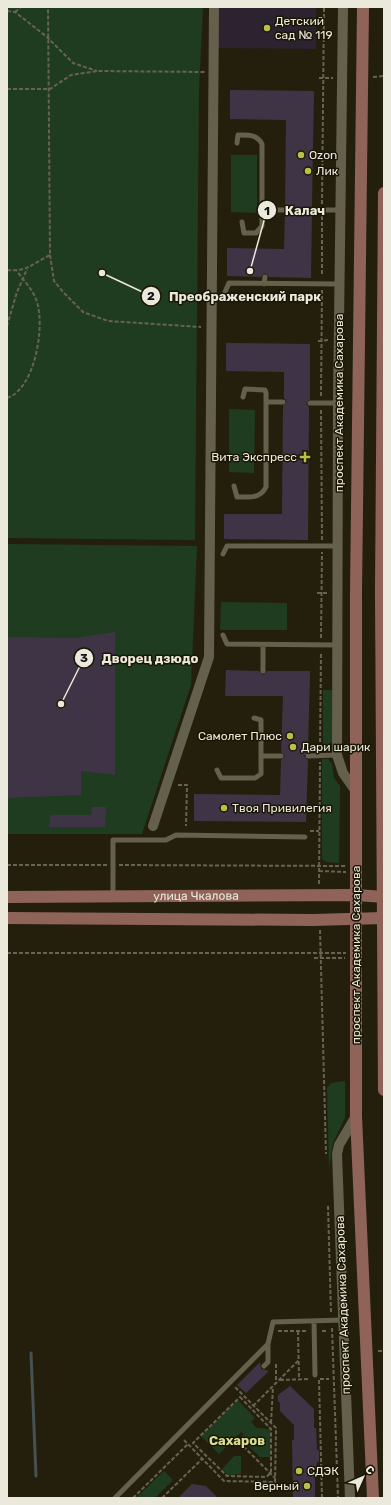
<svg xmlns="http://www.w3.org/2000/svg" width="391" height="1505" viewBox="0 0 391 1505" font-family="Rubik,sans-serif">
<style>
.education{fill:#2d2230}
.green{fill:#1f3c20}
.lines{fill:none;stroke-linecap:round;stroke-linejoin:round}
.stream{stroke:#465252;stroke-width:3}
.building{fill:#3f3445}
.path{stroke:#676352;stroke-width:2;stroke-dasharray:4 2;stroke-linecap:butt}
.lane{stroke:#65604b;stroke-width:5}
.street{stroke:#65604b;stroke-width:10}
.secondary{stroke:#906359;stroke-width:12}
.poi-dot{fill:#bbc044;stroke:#1a1604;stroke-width:1.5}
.labels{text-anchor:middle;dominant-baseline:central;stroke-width:3;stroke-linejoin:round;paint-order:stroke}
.poi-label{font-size:12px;fill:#ebe8dc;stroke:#1a1604;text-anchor:start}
.street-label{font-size:12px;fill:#ebe8dc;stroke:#1a1604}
.neighbourhood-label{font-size:13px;font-weight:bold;fill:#d9de90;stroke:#1a1604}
.leader{fill:none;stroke:#ebe8dc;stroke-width:1.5}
.callout-dot{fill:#ebe8dc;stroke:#1a1604;stroke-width:1.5}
.mark-label{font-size:12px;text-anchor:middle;font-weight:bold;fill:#111}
.callout-label{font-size:13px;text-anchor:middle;font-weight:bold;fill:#ebe8dc;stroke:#1a1604;stroke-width:3;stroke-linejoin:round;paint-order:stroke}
</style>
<rect width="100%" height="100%" fill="#241f0c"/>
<path class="education" d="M217,7H316V49L217,48Z"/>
<path class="green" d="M7,7H203L199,89L195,540L7,538Z
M231,155H257V213L231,212Z
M229,409L255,410L254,473L229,472Z
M7,544L197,546L191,685L142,834H7Z
M221,602L287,603V630H220Z
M323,690H334L332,741L328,746H323Z
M322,759H328L332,764L334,778L340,786L339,863L326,862L322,859Z
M345,1081V1118L333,1143L329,1170L327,1088L331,1083Z
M238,1400L255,1418L251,1422L257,1428L270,1429V1457H260L240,1438L244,1434L241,1432L219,1454L201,1436Z
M234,1456H241V1474L228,1475L222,1469Z
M164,1471L173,1480L155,1498H136Z"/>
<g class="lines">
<path class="stream" d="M31,1353L36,1476"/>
</g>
<path class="building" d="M230,90L314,91L312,206L308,210L312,214L311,278L269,277L265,273L261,277L227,276V248L284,249L285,214L289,210L285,206L286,120L230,119Z
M226,343L310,344V399L306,403L309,407L308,540L224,539V514H282L283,406L287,402L284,398V372L226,371Z
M115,632V775L81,771V795L7,798V637L74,638Z
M226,670L259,671L263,675L267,671H310L308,752L304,756L308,760L306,822L194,821V794L280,795L281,760L285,756L281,752L283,696H225Z
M92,807H106L105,827H49L50,815H91Z
M260,1362L261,1369L269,1371L246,1393L237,1385Z
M290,1386L314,1409V1428H316L317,1450H319V1462H317L315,1476V1498H293L292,1440H294V1425L280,1411V1403L278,1401V1395Z
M192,1484L206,1486L218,1498H178Z"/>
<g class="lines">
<path class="path" d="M7,11L15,12L47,37L73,63L97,71
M15,12L21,7
M373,77L384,76
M319,78H333
M7,89H50L71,75L98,71L205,72
M322,204L324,7
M322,216V276
M50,255L54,281L64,293L83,312L108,321L201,327
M7,270C28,272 33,263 50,255L48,7
M7,326L17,292L27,269
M318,341L329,340
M321,396L322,290
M7,398C35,389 45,327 37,302C34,291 24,281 17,271
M321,410L322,540
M317,593H329
M321,638L322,552
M320,748L321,652
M178,785H187L186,826
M310,831H319
M7,865H107
M119,865L345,866
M319,871L346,872
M319,884L320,762
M320,930L326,1154
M7,953H346
M314,958H345
M328,1206L331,1314
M332,1328L338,1498
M278,1331H307
M298,1331L299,1379
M322,1331H327
M378,1351H384
M276,1364V1383
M320,1379H329
M280,1380L310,1379
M319,1380L322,1498
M240,1397L271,1429V1473L266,1477L227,1476L193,1443Z
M253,1406L299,1360
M271,1423L273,1387
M235,1438L275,1478
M184,1440L224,1481L275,1482L276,1428L235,1387
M133,1498L188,1444
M162,1498L202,1459"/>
<path class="lane" d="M237,143L238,135C248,135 257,134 262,144V226L256,233H244L242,222
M262,210H285
M312,210H340
M264,284L265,277
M225,292L229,283L340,284
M266,402H283
M310,403H338
M234,486L237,497C249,497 260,499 266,487V393L265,390L245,389L243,397
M223,554L227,546H339
M223,635L227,644L338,645
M263,645V671
M261,756H281
M308,756L337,755
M217,770L221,778H255L261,774V720L254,718
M113,896V840H166L176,835L305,837
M314,1321L315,1375
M264,1366L268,1362V1344L273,1322L343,1320
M115,1498L268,1344"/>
<path class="street" d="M343,7L338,403L337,755L343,773L357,793
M153,826L209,657L214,7
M350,1498L337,1154L339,1145L356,1116"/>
<g class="secondary">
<path d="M363,7L356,593V1116L373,1498"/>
<path d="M384,193L381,592L384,1090"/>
<path id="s1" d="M7,897L356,895L384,897"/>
<path d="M7,918L313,920L384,918"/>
</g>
</g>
<g class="poi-dot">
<circle cx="267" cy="28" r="4"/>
<circle cx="301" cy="155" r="4"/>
<circle cx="308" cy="171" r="4"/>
<path d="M303 451h4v4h4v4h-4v4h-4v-4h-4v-4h4z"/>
<circle cx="290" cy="736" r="4"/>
<circle cx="293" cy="747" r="4"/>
<circle cx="224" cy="808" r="4"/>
<circle cx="299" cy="1471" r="4"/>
<circle cx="307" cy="1486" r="4"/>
</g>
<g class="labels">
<g class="poi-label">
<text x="275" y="21">Детский<tspan x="275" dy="14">сад № 119</tspan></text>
<text x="309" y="155">Ozon</text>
<text x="316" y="171">Лик</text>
<text x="297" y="457" text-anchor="end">Вита Экспресс</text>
<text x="282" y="736" text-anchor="end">Самолет Плюс</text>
<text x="301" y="747">Дари шарик</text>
<text x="232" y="808">Твоя Привилегия</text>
<text x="307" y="1471">СДЭК</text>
<text x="299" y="1486" text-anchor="end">Верный</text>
</g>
<g class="street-label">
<text transform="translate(339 403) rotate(-90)">проспект Академика Сахарова</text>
<text stroke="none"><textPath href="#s1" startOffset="189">улица Чкалова</textPath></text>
<text transform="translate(356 955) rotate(-90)">проспект Академика Сахарова</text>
<text transform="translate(343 1305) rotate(-92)">проспект Академика Сахарова</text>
</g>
<g class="neighbourhood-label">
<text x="237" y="1440">Сахаров</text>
</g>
</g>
<path class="leader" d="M250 271L267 210M102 273L151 296M61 704L84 658"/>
<g class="callout-dot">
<circle cx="250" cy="271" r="4"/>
<circle cx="102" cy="273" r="4"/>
<circle cx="61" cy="704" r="4"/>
<circle cx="267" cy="210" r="10"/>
<circle cx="151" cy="296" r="10"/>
<circle cx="84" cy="658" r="10"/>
</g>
<g class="mark-label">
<text x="267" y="215">1</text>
<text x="151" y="300">2</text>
<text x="84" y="662">3</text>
</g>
<g class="callout-label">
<text x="305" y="215">Калач</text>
<text x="245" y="301">Преображенский парк</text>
<text x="150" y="663">Дворец дзюдо</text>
</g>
<rect width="391" height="1505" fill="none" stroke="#ebe8dc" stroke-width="16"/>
<g transform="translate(363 1477) rotate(45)" stroke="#1a1604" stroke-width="3" paint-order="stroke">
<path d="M0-3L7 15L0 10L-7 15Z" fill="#ebe8dc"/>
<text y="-6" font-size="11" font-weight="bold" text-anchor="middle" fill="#ebe8dc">С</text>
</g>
</svg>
